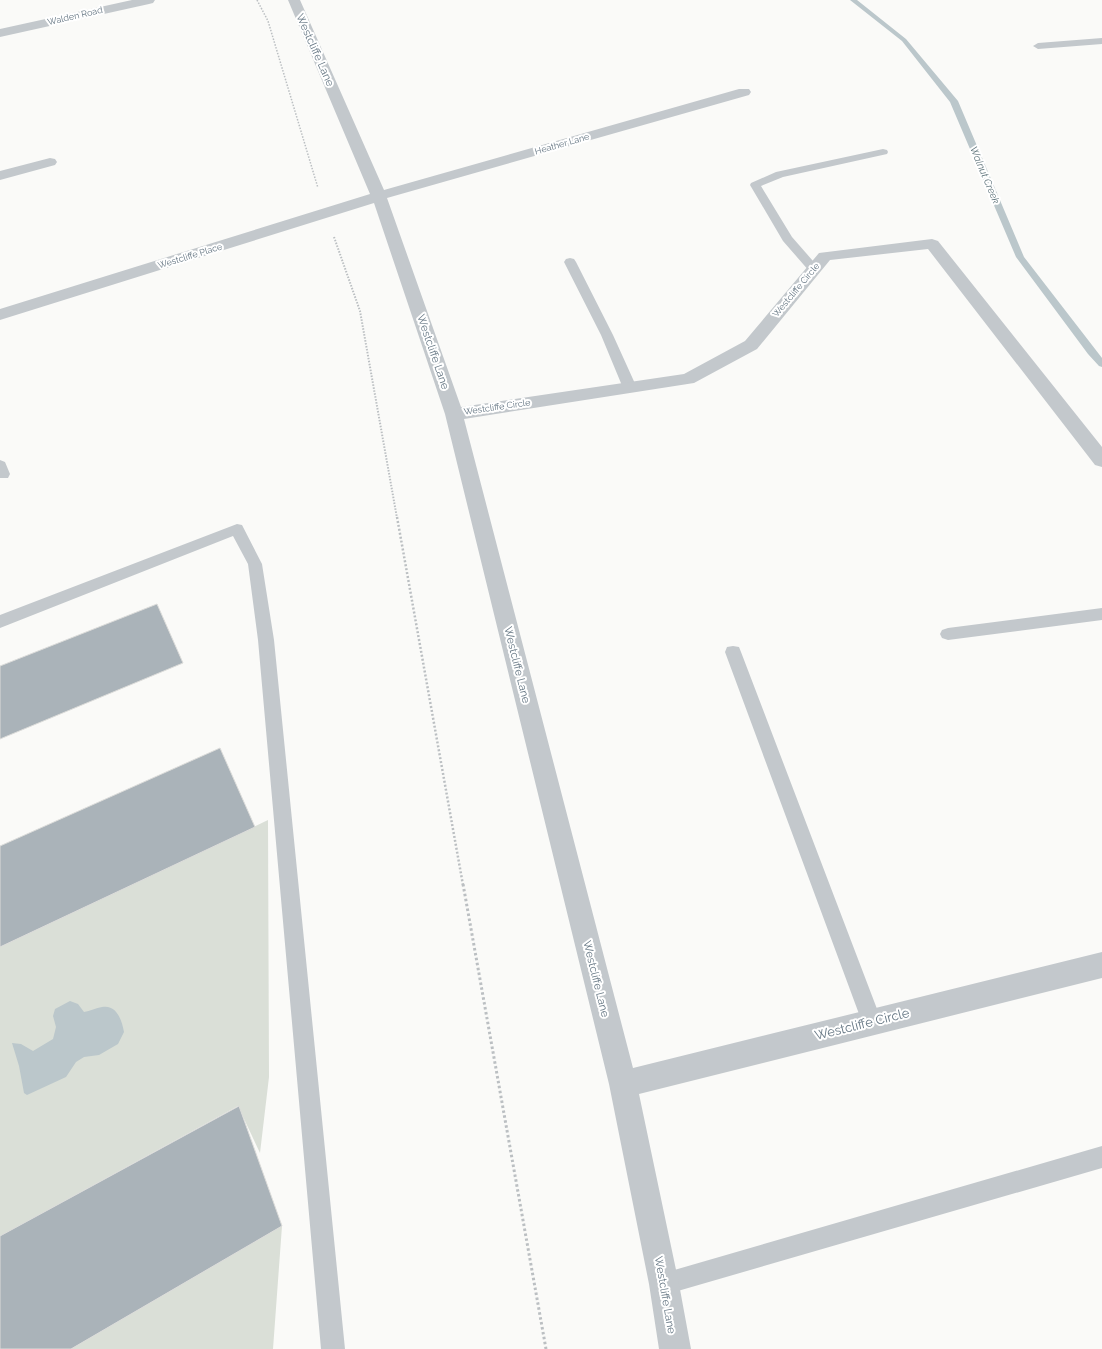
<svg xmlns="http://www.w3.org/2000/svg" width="1102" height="1349" viewBox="0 0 1102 1349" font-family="Raleway,sans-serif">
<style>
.green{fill:#dadfd7}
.water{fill:#bbc7cb}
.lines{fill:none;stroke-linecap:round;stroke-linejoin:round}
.stream{fill:#bbc7cb;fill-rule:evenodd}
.building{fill:#aab3b9;stroke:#dcdcda}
.path-far3{stroke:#bbbfc2;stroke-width:1.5;stroke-dasharray:1.5 1.5;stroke-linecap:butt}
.path-far2{stroke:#bbbfc2;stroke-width:2;stroke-dasharray:1.5 1.5;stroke-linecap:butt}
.path-far1{stroke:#bbbfc2;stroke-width:2.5;stroke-dasharray:2 2;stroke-linecap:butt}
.path{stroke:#bbbfc2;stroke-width:3;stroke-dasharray:2.5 2.5;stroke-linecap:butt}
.service{fill:#c3c8cc;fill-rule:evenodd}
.minor{fill:#c3c8cc;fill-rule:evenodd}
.tertiary{fill:#c3c8cc;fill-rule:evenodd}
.labels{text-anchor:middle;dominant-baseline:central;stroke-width:4;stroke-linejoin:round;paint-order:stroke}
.far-street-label{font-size:9px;fill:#657683;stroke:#fff}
.far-water-label{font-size:10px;font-style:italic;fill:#60757c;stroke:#fff}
.street-label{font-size:11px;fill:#657683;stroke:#fff}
.near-street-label{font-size:13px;fill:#657683;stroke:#fff}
</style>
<rect width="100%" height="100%" fill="#fafaf8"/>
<path class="green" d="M268,820L269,1077L260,1153L238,1106L0,1236V947Z
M282,1226L273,1349H71Z"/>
<path class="water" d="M70,1001L78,1004L84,1012C90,1011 96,1008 102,1007C117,1004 122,1021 124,1032L118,1044L99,1055L84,1057L76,1062L66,1077L27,1095L24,1093L19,1066L12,1043L21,1044L33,1051L53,1039L56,1027L53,1016L55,1009Z"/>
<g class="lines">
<path class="stream" d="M850,0H857L906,39L958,101L1024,257L1102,358V367L1099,366L1088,354L1016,257L950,102L902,41Z"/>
</g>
<path class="building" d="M157,604L183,663L0,739V666Z
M220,748L255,827L0,947V846Z
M239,1106L282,1226L71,1349H0V1236Z"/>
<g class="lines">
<path class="path-far3" d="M257,0L268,21L318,188"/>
<path class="path-far2" d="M334,237L360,311L397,518"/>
<path class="path-far1" d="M397,517L463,885"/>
<path class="path" d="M463,884L546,1349"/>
<path class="service" d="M1102,38V44L1038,49L1033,46L1038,43Z
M883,149L887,150L888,152L887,154L783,177L761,186L792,237L820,269L818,272H810L783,241L750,185L751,183L776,172Z
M570,258L574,259L576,262L613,335L637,388L635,391L630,392L625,391L623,388L601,335L564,262L566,259Z
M0,460L5,462L10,474L8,478H0Z
M237,524L242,525L262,564L274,640L345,1349H321L258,640L248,564L233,536L0,628V615Z
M1102,608V620L948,640L942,638L940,634L942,630L948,628Z
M733,646L739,647L741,652L882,1022L879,1029L872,1032L865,1029L862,1022L725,652L727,647Z
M1102,1146V1168L664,1295L656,1292L653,1284L656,1276L664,1273Z"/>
<path class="minor" d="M288,0H300L384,190L739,89H749L751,92L749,95L387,198L461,407L684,374L745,341L819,253L932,239L938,241L1102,447V467L1095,465L928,249L830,260L757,349L694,383L464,419L633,1068L1102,952V978L639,1094L679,1284L691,1349H659L649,1284L609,1084L445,414L374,203L0,320V309L370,194Z
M50,158L55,159L57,162L55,165L0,180V171Z"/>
<path class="tertiary" d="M132,0H155L153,3L149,4L0,37V29Z"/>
</g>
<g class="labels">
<g class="far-street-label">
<text transform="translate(75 16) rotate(-13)">Walden Road</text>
<text transform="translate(562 144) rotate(-16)">Heather Lane</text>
<text transform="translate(190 256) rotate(-17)">Westcliffe Place</text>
<text transform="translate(796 290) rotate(-50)">Westcliffe Circle</text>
<text transform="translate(497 407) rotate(-8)">Westcliffe Circle</text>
</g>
<g class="far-water-label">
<text transform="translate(985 175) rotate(67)">Walnut Creek</text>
</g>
<g class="street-label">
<text transform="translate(315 50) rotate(66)">Westcliffe Lane</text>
<text transform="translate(433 352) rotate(71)">Westcliffe Lane</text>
<text transform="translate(517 665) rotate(76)">Westcliffe Lane</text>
<text transform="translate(596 979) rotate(76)">Westcliffe Lane</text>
<text transform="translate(665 1295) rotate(80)">Westcliffe Lane</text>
</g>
<g class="near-street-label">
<text transform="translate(862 1024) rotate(-14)">Westcliffe Circle</text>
</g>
</g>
</svg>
